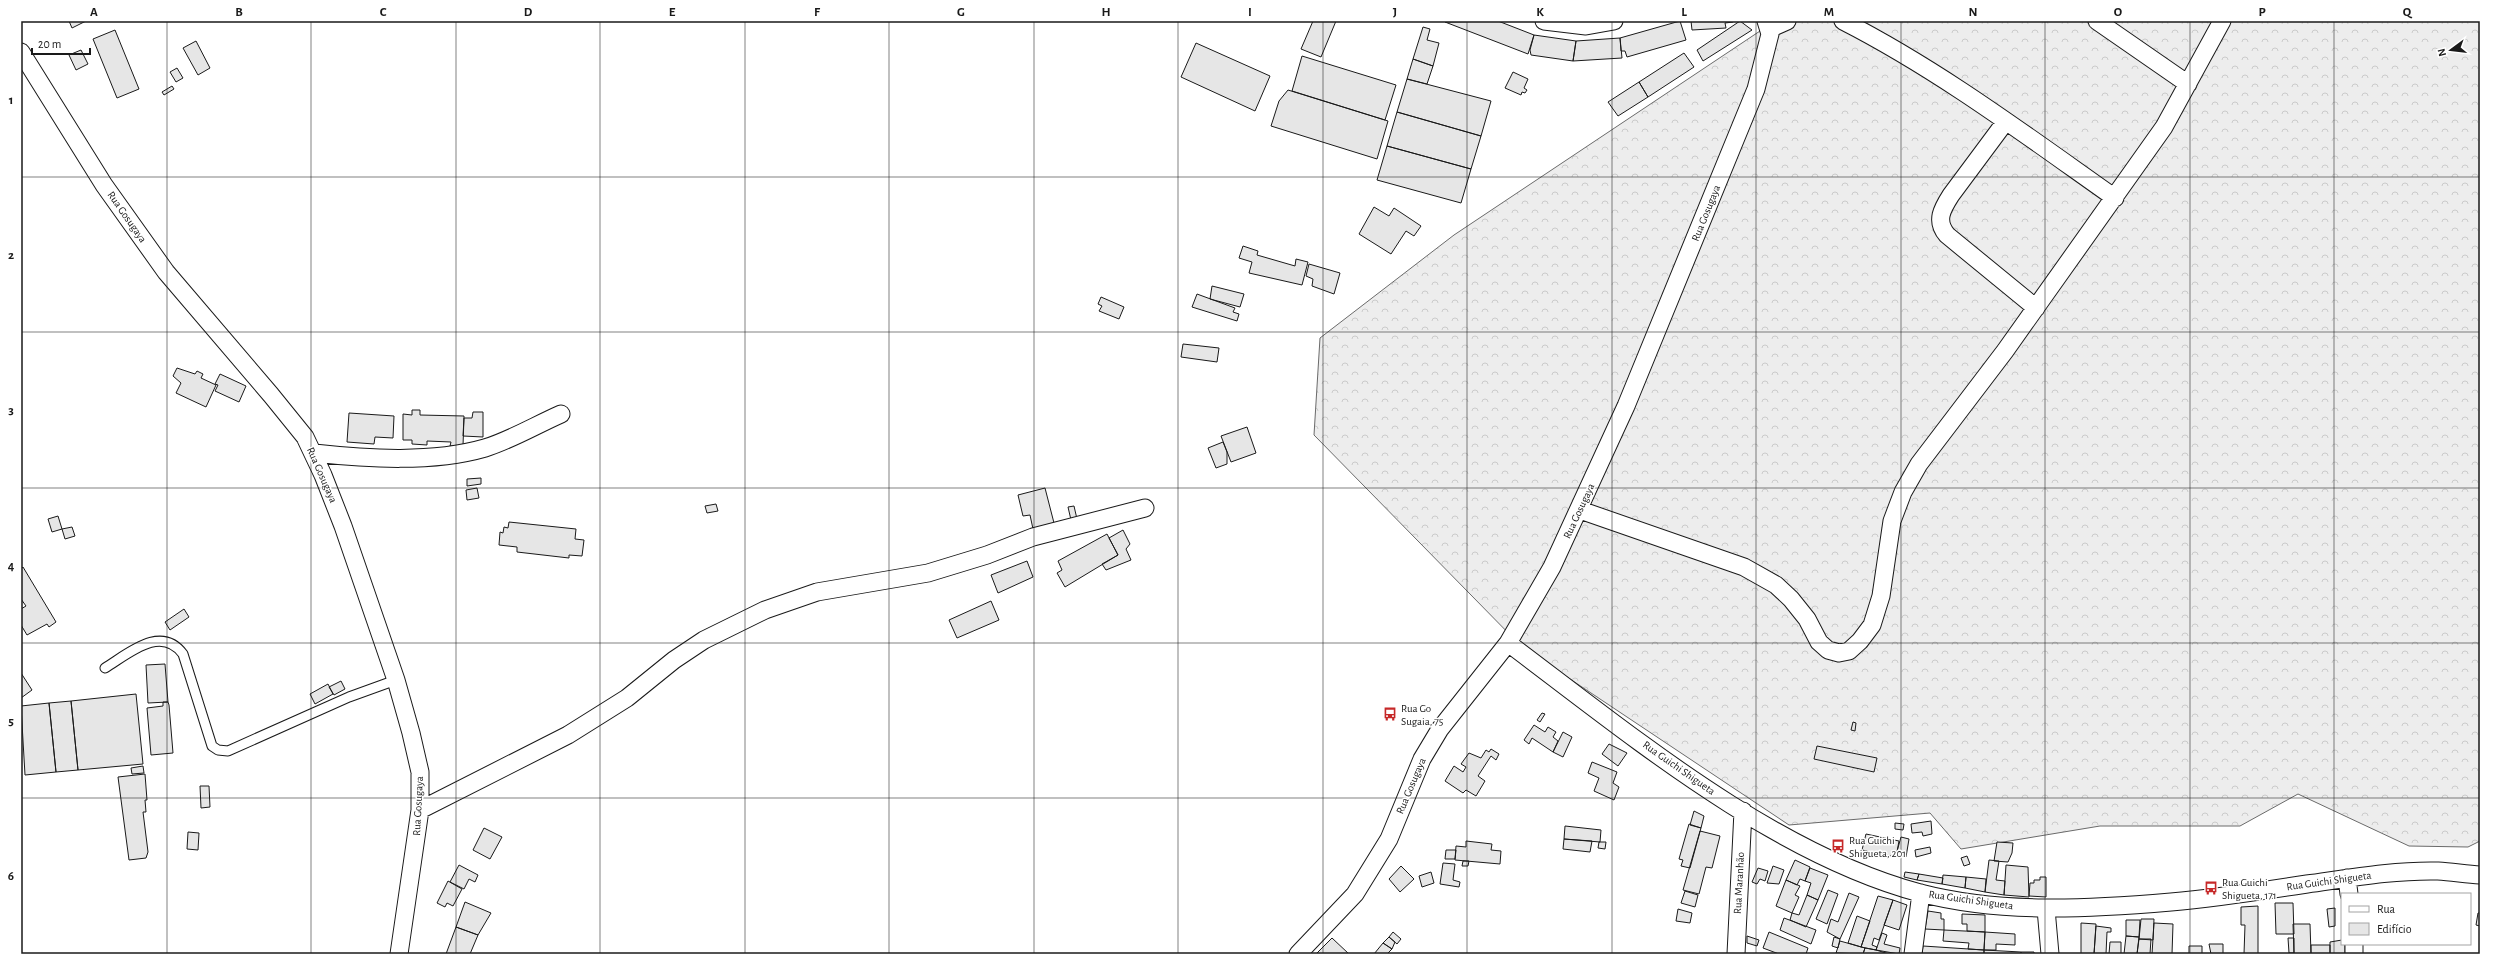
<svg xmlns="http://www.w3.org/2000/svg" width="2501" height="975" viewBox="0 0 2501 975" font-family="'Alegreya Sans',sans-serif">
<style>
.forest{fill:url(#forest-crowns);stroke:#6a6a6a}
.building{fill:#e6e6e6;stroke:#1a1a1a}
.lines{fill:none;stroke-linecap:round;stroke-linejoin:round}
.lane-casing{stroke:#1a1a1a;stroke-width:11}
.street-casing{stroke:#1a1a1a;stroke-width:19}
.lane{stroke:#fff;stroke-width:9}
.street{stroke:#fff;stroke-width:17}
.grid{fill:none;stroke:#1a1a1a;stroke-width:1;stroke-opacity:0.55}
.labels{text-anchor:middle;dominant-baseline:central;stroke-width:3;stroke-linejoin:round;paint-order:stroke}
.street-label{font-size:11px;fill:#1a1a1a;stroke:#fff}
.poi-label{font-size:11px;fill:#1a1a1a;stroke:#fff;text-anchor:start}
.neatline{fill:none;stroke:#1a1a1a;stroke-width:1.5}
.grid-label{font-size:13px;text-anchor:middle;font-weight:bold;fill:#1a1a1a}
</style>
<defs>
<pattern id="forest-crowns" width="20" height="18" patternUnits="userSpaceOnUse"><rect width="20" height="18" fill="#ededed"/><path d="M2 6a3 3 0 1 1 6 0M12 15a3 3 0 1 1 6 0" fill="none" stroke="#cbcbcb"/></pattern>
</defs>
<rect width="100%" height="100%" fill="#fff"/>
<path class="forest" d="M1775,21H2480V841L2468,847L2409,846L2298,794L2240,826H2100L1961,849L1930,813L1789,825L1522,647L1314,435L1320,338L1454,235Z"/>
<path class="building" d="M69,21H86L72,28Z
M1313,21H1336L1321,57L1301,49Z
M1498,21L1534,35L1528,54L1445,22Z
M1680,21L1686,40L1627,57L1625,51H1621L1620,38Z
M1691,21H1733V22L1725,23L1726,28L1692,30Z
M1740,21L1752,30L1703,61L1697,50Z
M1423,27L1430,29L1427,40L1439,43L1433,66L1413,59Z
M115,30L139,89L117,98L93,39Z
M1534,35L1576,41L1573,61L1531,55L1530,50Z
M1620,38L1622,58L1573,61L1576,41Z
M196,41L210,68L198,75L183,48Z
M1196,43L1270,76L1255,111L1181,77Z
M81,50L88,64L76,70L69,55Z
M1684,53L1694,67L1648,97L1639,82Z
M1302,56L1396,85L1385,120L1292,91Z
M1413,59L1433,66L1427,84L1407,79Z
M177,68L183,78L176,82L170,72Z
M1513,72L1528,79L1524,88L1527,90L1525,93L1522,92L1521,95L1505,88Z
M1407,79L1491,101L1481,136L1397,112Z
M1639,82L1648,97L1618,116L1608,102Z
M172,86L174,89L164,95L162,92Z
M1288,90L1388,121L1377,159L1271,126L1279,101Z
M1397,112L1481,136L1471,169L1387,146Z
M1387,146L1471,169L1461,203L1377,180Z
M1374,207L1389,216L1394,208L1421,226L1414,236L1406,231L1391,254L1359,234Z
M1243,246L1258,251L1257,255L1295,266L1296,259L1308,262L1302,285L1249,273L1252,262L1239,258Z
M1309,264L1340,273L1334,294L1312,286L1313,279L1306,276Z
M1212,286L1244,294L1240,307L1210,299Z
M1197,294L1235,308L1233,312L1239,314L1237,321L1192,307Z
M1101,297L1124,307L1119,319L1099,311L1102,306L1098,304Z
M1183,344L1219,348L1217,362L1181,357Z
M177,368L195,374L197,371L203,374L201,378L216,385L206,407L176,393L181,383L173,376Z
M220,374L246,386L239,402L215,391L218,385L215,384Z
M412,410H420V415L464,416L463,446H450L451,442L427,441V445L412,444V440H403V414L412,415Z
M473,412H483V437L463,436L464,418H472Z
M349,413L394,416L393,438L375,437L374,444L347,442Z
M1247,427L1256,453L1231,462L1221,436Z
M1223,442L1227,452V464L1216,468L1208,448Z
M481,478V484L467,486V479Z
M477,488L479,498L467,500L466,490Z
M1045,488L1054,523L1033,529L1030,515L1023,516L1018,495Z
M716,504L718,511L707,513L705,506Z
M1074,506L1077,519L1071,520L1068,507Z
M58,516L62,529L52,532L48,519Z
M509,522L576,529L575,539L584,540L582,556L569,555V558L517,552V547L499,545L500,532L503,533L504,527L508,528Z
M72,527L75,536L65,539L62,529Z
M1123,530L1130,544L1126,549L1131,560L1106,570L1102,564L1118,555L1109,538Z
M1107,534L1118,555L1065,587L1057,573L1062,570L1058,561Z
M1027,561L1033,577L998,593L991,575Z
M23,567L56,622L49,627L47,624L27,635L21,625V609L26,606L21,599V569Z
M991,601L999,620L957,638L949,620Z
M184,609L189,617L170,630L165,622Z
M165,664L168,702L148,703L146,665Z
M21,673L32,690L21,698Z
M341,681L345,689L334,695L329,687Z
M328,684L333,694L315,704L310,694Z
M136,694L143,764L78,770L71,701Z
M71,701L78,770L56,772L49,703Z
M163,702H168L169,705L173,753L151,755L147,708L163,706Z
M49,703L56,772L25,775L21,706Z
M1542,713L1545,714L1540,722L1537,720Z
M1853,722L1856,723L1855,731L1851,730Z
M1534,725L1545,732L1548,727L1556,732L1553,737L1558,741L1553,752L1532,738L1529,744L1524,740Z
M1563,732L1572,737L1563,757L1553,752Z
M1609,744L1627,753L1618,766L1602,754Z
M1817,746L1877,758L1874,772L1814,759Z
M1491,749L1499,754L1496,760L1491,756L1478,776L1485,781L1476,796L1466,790L1463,793L1445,781L1454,766L1463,772L1466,767L1461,764L1469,753L1481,758L1486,750L1489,752Z
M1592,762L1617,772L1613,783L1619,787L1614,800L1594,791L1599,778L1588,773Z
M143,766L144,773L132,774L131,768Z
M145,774L147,800H145L146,812H143L148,852L146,858L129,860L118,777Z
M200,786H209L210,807L201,808Z
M1694,811L1704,816L1701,828L1690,825Z
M1931,821L1932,834L1923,836L1922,832L1912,833L1911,824Z
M1895,823L1904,824L1903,830L1895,829Z
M1689,824L1701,828L1690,868L1681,866L1683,860L1679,859Z
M1565,826L1601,830L1600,842L1564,839Z
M484,828L502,837L490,859L473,850Z
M1700,831L1720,836L1712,868L1706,867L1699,894L1683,890Z
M188,832L199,833L198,850L187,849Z
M1866,834L1899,841L1896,857L1862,850Z
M1901,837L1909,839L1906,857L1896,855Z
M1564,839L1592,841L1590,852L1563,849Z
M1466,841L1492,844L1491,850L1501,851L1500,864L1455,860L1456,846L1466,847Z
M1599,842H1606L1605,849L1598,848Z
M1997,842L2013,843L2012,853L2008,862L1994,861Z
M1930,847L1931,853L1916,857L1915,850Z
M1446,850H1456L1455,859H1445Z
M1967,856L1970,864L1964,866L1961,858Z
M1795,860L1810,867L1805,881L1800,879L1797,885L1786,880Z
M1989,860L1999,861L1996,880L2005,881L2004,895L1985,892Z
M1463,861H1469L1468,866H1462Z
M1443,863L1455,864L1453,880L1460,882L1459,887L1440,884Z
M459,865L478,875L475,882L469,879L464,889L450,882Z
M2006,865L2028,867L2029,897L2004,895Z
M1401,866L1414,879L1400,892L1389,879Z
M1773,866L1784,870L1779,884L1767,883Z
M1758,868L1768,871L1765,881L1760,879L1757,884L1752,882Z
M1810,868L1828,875L1818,900L1807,895L1811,883L1805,881Z
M1431,872L1434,883L1422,887L1419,876Z
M1905,872L1919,874L1917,880L1904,877Z
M1919,874L1943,878L1942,884L1917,880Z
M1943,875L1966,877L1965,888L1942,884Z
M1966,877L1986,879L1985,892L1965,888Z
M2040,877H2046V897L2029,896L2030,883H2034V880H2040Z
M1786,880L1800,886L1795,895L1799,897L1792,913L1776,906Z
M448,881L462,889L453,906L447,903L445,907L437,903Z
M1828,890L1838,894L1827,924L1816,919Z
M1685,891L1698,895L1695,907L1681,903Z
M1849,893L1859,897L1840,939L1827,932L1831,919L1838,922Z
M1807,895L1818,900L1806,927L1790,920L1792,913L1799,915Z
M1878,896L1893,900L1879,940L1874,938L1872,945L1877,947L1876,950L1861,947Z
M1893,900L1907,905L1899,930L1884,925Z
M465,902L491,913L478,935L456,927Z
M2275,903H2293L2294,934H2276Z
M2258,906V954H2244L2245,925H2241V907Z
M2335,908V926L2329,927L2327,909Z
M1678,909L1692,913L1690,923L1676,921Z
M1928,911L1941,913V919H1944V930L1925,929Z
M2478,913H2480V926L2476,925Z
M1962,914L1985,915V932L1967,931V924H1962Z
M1857,916L1870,921L1861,947L1848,943Z
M1784,918L1816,930L1811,944L1780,930Z
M2141,919H2154L2153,940L2139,939Z
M2126,920H2140L2139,937L2126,936Z
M2081,923L2096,924L2094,954H2081Z
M2154,923L2173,924L2172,954H2152Z
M2293,924H2310L2311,954H2294Z
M2096,926L2111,928V932H2107L2106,954H2094Z
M456,927L478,935L470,954H446Z
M1944,930L1985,932L1984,950L1968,949L1969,943L1943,941Z
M1393,932L1401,939L1397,944L1389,937Z
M1769,932L1808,948L1806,954H1779L1763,948Z
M1985,932L2015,934V945L1996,944V950H1984Z
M1882,933L1887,935L1884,944L1900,948L1899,954L1876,950Z
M1747,936L1759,940L1757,946L1747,943Z
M2126,936L2139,937L2137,954H2124Z
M1389,937L1395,942L1392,949L1383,943Z
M1834,937L1840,939L1838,948L1832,946Z
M1332,938L1349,954H1316Z
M2288,938H2294V953H2289Z
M2139,939H2151L2150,954H2137Z
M2342,940V944H2345V954H2330V942Z
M1840,941L1865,948L1863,954L1836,953Z
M2110,942H2121V954H2109Z
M1383,943L1392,949L1387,954H1374Z
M2209,944H2223V954H2211Z
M2311,945H2330V954H2311Z
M1923,946L1984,950V954H1922Z
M2189,946H2202V954H2189Z
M1865,948L1876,950L1889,954H1863Z
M1984,950L2021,952V954H1984Z
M2021,952H2034V954H2021Z"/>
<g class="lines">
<g class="lane-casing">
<path id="lane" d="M105,668C128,654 161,624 183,654L212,746L218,750L228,751L349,697L396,680"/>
</g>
<g class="street-casing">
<path id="street" d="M1544,21L1586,26L1614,21
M1843,21C1939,70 2027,136 2115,198
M2097,21L2188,84
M1769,29L1787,21
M21,52L104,185L166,272L271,395L305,437L323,475L343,526L396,680L411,733L420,772V810L399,954
M2006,121L1951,195C1942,209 1935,221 1947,235L2036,308
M314,453C368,459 433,463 485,448C511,440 536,425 561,414
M1580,510L1744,567L1776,585L1791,599L1807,619L1819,642L1828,650L1839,653L1849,651L1860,641L1872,625L1881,596L1892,521L1903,492L1919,464L2005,351L2164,127L2222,21
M1508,643C1628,733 1773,854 1920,893C2001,914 2088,909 2171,902C2217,898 2262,891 2307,884C2350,878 2394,870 2438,871C2452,872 2466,874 2480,875
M420,810L568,735L627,698L674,660L704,640L765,610L817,592L928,573L987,555L1033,537L1145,508
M2347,878L2349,894
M2046,909L2050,954
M2354,944V954
M1298,954L1355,894L1389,839L1422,759L1440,729L1508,643L1552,567L1626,406L1756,89L1770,34L1766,21
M1736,954L1743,811
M1913,954L1921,893"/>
</g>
<use href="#lane" class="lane"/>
<use href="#street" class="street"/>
</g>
<path class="grid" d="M167,21V954M311,21V954M456,21V954M600,21V954M745,21V954M889,21V954M1034,21V954M1178,21V954M1323,21V954M1467,21V954M1612,21V954M1756,21V954M1901,21V954M2045,21V954M2190,21V954M2334,21V954M21,177H2480M21,332H2480M21,488H2480M21,643H2480M21,798H2480"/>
<defs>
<g id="bus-bare" transform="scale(1.08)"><path d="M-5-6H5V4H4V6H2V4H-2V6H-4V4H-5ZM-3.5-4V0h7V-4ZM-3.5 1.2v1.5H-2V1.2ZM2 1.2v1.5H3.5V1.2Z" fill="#c62828" stroke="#fff" stroke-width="2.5" paint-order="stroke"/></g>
</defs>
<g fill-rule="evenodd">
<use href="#bus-bare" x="1390" y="714"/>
<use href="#bus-bare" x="1838" y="846"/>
<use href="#bus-bare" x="2211" y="888"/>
</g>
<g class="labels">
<g class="street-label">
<text transform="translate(1706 213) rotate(-68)">Rua Gosugaya</text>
<text transform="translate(127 217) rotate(55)">Rua Gosugaya</text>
<text transform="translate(322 475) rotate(66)">Rua Gosugaya</text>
<text transform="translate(1579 511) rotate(-65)">Rua Gosugaya</text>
<text transform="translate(1679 768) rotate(35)">Rua Guichi Shigueta</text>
<text transform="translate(1411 786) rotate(-67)">Rua Gosugaya</text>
<text transform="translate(418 806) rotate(-87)">Rua Gosugaya</text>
<text transform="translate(2329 881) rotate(-8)">Rua Guichi Shigueta</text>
<text transform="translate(1739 883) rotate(-87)">Rua Maranhão</text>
<text transform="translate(1971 900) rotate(8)">Rua Guichi Shigueta</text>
</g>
<g class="poi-label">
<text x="1401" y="708">Rua Go<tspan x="1401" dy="13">Sugaia, 75</tspan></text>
<text x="1849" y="840">Rua Guichi<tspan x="1849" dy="13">Shigueta, 201</tspan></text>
<text x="2222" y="882">Rua Guichi<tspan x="2222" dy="13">Shigueta, 171</tspan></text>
</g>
</g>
<rect width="2501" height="975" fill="none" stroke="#ffffff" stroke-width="44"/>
<rect x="2341" y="893" width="130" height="52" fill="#ffffff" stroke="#a3a3a3"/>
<rect x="2349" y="906" width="20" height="6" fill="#ffffff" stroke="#a3a3a3"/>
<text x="2377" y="913" font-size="12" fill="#1a1a1a">Rua</text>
<rect x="2349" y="923" width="20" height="12" fill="#e6e6e6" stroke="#a3a3a3"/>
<text x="2377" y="933" font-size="12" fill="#1a1a1a">Edifício</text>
<g transform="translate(2451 50) rotate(255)" stroke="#ffffff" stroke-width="3" paint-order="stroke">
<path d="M0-3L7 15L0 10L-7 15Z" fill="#1a1a1a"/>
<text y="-6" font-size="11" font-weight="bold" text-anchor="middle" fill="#1a1a1a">N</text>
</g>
<path d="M32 48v6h58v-6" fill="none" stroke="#1a1a1a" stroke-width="2"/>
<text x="38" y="48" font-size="12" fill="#1a1a1a" stroke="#ffffff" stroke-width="3" paint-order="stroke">20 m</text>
<rect x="22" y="22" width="2457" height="931" class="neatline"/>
<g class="grid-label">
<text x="94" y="16">A</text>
<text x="239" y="16">B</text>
<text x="383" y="16">C</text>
<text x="528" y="16">D</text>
<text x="672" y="16">E</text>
<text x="817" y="16">F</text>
<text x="961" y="16">G</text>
<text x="1106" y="16">H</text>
<text x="1250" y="16">I</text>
<text x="1395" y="16">J</text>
<text x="1540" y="16">K</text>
<text x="1684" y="16">L</text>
<text x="1829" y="16">M</text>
<text x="1973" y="16">N</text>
<text x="2118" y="16">O</text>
<text x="2262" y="16">P</text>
<text x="2407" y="16">Q</text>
<text x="11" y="104">1</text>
<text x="11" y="259">2</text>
<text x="11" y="414">3</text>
<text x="11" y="570">4</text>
<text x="11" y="725">5</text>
<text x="11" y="880">6</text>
</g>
</svg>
